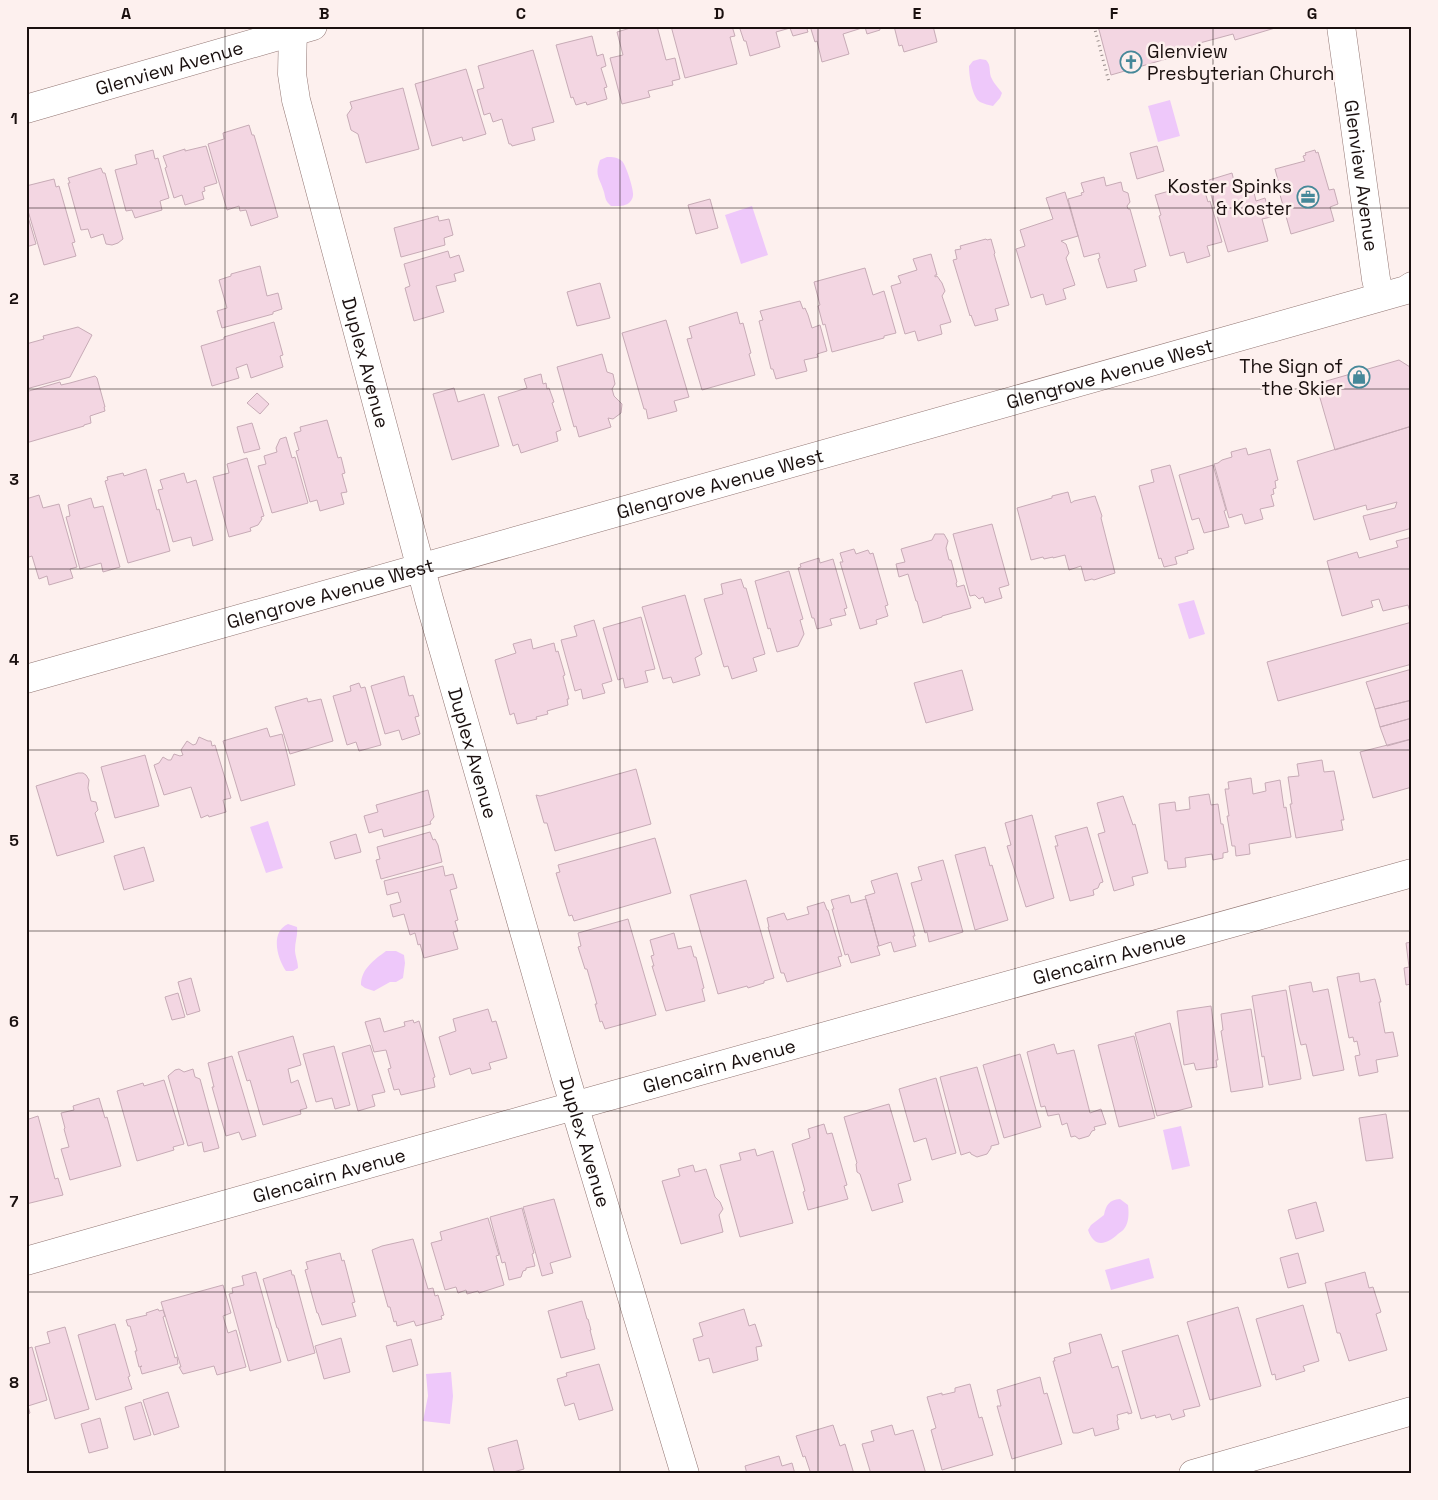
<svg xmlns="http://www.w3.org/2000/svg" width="1438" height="1500" viewBox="0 0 1438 1500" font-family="'Space Grotesk',sans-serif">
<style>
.water{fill:#eec8fa}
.building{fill:#f3d6e2;stroke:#c7abb6}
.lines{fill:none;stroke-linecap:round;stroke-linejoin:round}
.minor-casing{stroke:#927673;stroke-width:29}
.tertiary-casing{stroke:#927673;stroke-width:29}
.path{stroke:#968b89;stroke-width:3;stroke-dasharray:1 4;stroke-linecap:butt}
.minor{stroke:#fff;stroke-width:28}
.tertiary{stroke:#fff;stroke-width:28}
.grid{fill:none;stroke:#1a100f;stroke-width:1;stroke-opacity:0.55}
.labels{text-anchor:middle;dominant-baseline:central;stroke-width:5;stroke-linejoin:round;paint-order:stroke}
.poi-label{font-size:19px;fill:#1a100f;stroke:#fdf0ee;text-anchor:end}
.street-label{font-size:19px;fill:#1a100f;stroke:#fdf0ee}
.neatline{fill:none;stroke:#1a100f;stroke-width:2}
.grid-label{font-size:16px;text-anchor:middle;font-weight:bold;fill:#1a100f}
</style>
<rect width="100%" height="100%" fill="#fdf0ee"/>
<path class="water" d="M980,59L986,60C992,66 988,72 992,79C994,84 999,88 1002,93L1000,98L993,106C989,105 984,104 980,102C972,97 969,75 969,66L973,61Z
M1170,100L1180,136L1158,142L1148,106Z
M607,157C613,157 617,157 622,161C626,165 634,190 633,195C633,197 632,200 630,202C625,207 617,206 611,206C605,200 606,200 604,192C600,178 594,176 600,160Z
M752,206L768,255L741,264L725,215Z
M1194,600L1205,634L1189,639L1178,604Z
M268,821L283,868L266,873L250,827Z
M288,924L297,927C298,935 295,942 295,950C295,956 298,961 298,968L293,971H286C277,958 270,932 288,924Z
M386,951H396L404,955L405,963L403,978L396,982H390L374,991L365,988L361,985C361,969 374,960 386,951Z
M1181,1126L1190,1166L1172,1170L1163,1130Z
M1120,1199L1128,1205C1129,1213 1129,1223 1124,1229C1123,1231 1120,1232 1118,1234C1106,1245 1094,1248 1088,1230L1091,1225L1104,1215C1106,1205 1109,1200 1120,1199Z
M1149,1258L1154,1278L1111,1290L1105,1270Z
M451,1372L453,1396L450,1424L423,1421L428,1396L426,1374Z"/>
<path class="building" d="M637,26H657L666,60L675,58L680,79L672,81L673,85L648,91L650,97L622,104L610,58L623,55L617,32Z
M671,26H732L735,36L730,37L737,64L685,78Z
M739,26H806L808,32L793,36L790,28L776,32L780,47L750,56L746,41H744Z
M810,26H879L880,30L867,34L865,27L843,34L849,54L822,62L817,41L815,42Z
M894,26H933L937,42L904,52L902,45L899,46Z
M1098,26H1275V28L1235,40L1233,34L1196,44L1197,50L1111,75Z
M592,36L597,56L603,54L606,66L601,68L607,87L604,88L607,99L587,105L586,102L576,105L573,97L571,98L556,45Z
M533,50L554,122L532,128L535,140L512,146L511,144H509L502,119L493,122L490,113L484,115L477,90L484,88L478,66Z
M466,69L486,134L463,141L462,137L432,146L415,84Z
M403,88L419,149L366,163L358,134L351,130L347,115L352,108L350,102Z
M249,125L252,135H254L278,217L251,226L246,210L240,211L239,206L227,210L208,144L224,139L223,133Z
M206,146L217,183L204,187L205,191L202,192L204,199L185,205L182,195L174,198L165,168L167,167L163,156L185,149V151Z
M1157,146L1164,171L1137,179L1130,153Z
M153,150L155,159L158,158L169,198L160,201L162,210L135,218L132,210L126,211L115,170L137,164L135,155Z
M1315,150L1316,153L1318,152L1329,190L1334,189L1338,204L1330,207L1334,221L1291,234L1277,184H1279L1275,169L1305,161L1303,156L1306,155L1305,153Z
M101,168L103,173H105L123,239L118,243L112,245L106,244L103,234L91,238L88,229L81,230L68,183H70L68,178Z
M1232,173L1234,181L1242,180L1244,186L1252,184L1256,201L1265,198L1271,217L1262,219L1268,241L1228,252L1211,195L1213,194L1209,180Z
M1104,177L1106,186L1121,182L1123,191L1128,193L1130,202L1127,206L1128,209H1130L1146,266L1134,270L1137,281L1107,288L1098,259L1100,258L1099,253L1084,257L1068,199L1082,195L1081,193L1084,192L1081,183Z
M54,179L56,187L59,186L75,242L72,243L76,256L44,265L26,204V186Z
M1202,182L1208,202L1210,201L1222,242L1207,246L1210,256L1187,263L1184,252L1170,256L1159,216L1161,215L1155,195Z
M1065,192L1078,236L1061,241L1066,244L1069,253L1066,258L1075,285L1063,289L1066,299L1046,305L1043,294L1031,298L1016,249L1025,246L1020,230L1053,219L1046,198Z
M710,199L718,228L696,234L688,205Z
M26,210L36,244L26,247Z
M438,216L439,221L449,219L453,235L444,238L445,245L401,257L394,228Z
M986,239L987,240L991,239L995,253L994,254L1009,305L995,309L998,320L975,326L971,315L970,316L953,260L957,259L955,250L961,249L960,246Z
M448,251L450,258L459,255L464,271L454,274L456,281L436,286L444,312L414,321L405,288L410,286L404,264Z
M931,254L937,275H935V277L937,276L942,283L945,291L942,296L951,322L940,325L942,334L918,341L915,331L905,334L891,286L901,283L898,276L917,270L913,259Z
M260,266L267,296L278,293L282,309L273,312V314L222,328L217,311L227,308L219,280L231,276V274Z
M865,268L873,295L884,291L896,333L884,336V338L832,352L825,324L823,325L818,306L820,305L814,282Z
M600,283L610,318L577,326L567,292Z
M800,301L803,309L805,308L808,315L812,328L820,325L827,351L817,354L818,357L804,360L807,371L776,379L773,369H771L759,321L763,320L760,311Z
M737,312L740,324L743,323L751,353L749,354L755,375L702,390L687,339L692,338L689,327Z
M666,320L689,397L674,401L677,411L648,419L646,409H644L622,333Z
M274,322L283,355L280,356L283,367L251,378L247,364L236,368L239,378L212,386L201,346L224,339V337Z
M78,327L92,335L70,377L26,389V344L44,339L43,336Z
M602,354L607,372L613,374L615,384L612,389L614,396L622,404L621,413L613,419L608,418L611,427L579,437L576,426L574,427L557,367Z
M1399,360L1410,367L1412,380V426L1335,450L1316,384Z
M541,374L543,384L546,383L547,389L549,388L554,402L552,403L561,430L556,432L558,441L521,453L518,444L513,446L498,397L527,388L524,379Z
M95,376L97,378L105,407H104L105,411L90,416L91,423L84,425V426L26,443V393L29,391L60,382L61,385L70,383Z
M454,388L458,402L484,394L499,446L452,460L433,394Z
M257,393L269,404L260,414L247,403Z
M327,420L338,458L341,457L345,473L342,474L347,492L341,493L344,504L320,511L317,500L310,502L296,451L299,450L294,433L301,431L300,427Z
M252,423L260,449L244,453L237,427Z
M1412,426V528L1370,540L1363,516L1395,508L1397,502L1367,510L1366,505L1314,520L1297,461Z
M286,437L292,458L295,457L308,503L272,513L258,466L266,464L264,456L277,452L276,448L280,439Z
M1246,448L1248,455L1270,449L1278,480L1275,481L1276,488L1273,489L1274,494L1271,495L1274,506L1260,509L1263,519L1245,524L1242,514L1229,518L1214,464L1218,463L1222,460L1232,457L1231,452Z
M247,458L264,516L261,517L262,519L258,525L250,528L251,531L229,537L213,477L229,473L227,464Z
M1170,465L1194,549L1187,551L1188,553L1175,557L1177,564L1164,567L1161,558L1159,559L1139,486L1154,482L1151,470Z
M1213,465L1226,510L1224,511L1229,527L1204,533L1199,518L1192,520L1179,475Z
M146,469L157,510L159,509L170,551L128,563L105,481L108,480L107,477L123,473L124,476Z
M184,473L187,483L196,480L213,540L193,546L191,537L173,542L158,490L163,489L160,480Z
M1068,492L1071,503L1074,501L1095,496L1102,516L1101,518L1115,573L1094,580L1092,579L1085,581L1081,566L1069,570L1065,555L1053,558V557L1044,559L1043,557L1031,560L1017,508L1052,498V496Z
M39,495L43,508L59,504L77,567L70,569L73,578L49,585L47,576L39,579L32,556L29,557L26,549V499Z
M91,498L94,508L103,506L120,567L103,572L101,563L80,569L66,517L70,516L68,505Z
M992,524L1009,585L999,588L1002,598L985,603L983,597L979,599L975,595L970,596L953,534Z
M935,534H944L948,541L946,548L949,560H951L957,582L956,583L957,587L964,585L971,608L942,616V617L923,623L917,601H916L908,574L899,577L896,564L905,562L901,549L932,540Z
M1412,537V620L1408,605L1383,611L1379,599L1371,601L1373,607L1342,616L1327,561L1357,552L1359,558L1398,547L1396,541Z
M854,549L856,554L868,550L870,554L873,553L888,605L885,606L888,616L876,620L877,624L860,629L840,562H843L840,553Z
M819,558L820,563L833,559L847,608L844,609L846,615L830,619L832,625L817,629L814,618H812L798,568L801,567L800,564Z
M789,571L803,619L800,620L804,634L798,646L777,652L770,628L768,629L755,581Z
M741,579L744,588H746L765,654L753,658L757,671L732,679L728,666L724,667L704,599L723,594L721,584Z
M685,595L702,654L695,658L700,675L673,683L671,677L663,679L642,607Z
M641,617L655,669L645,671L648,682L625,688L623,678L618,680L603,628Z
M594,620L612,681L602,684L605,693L583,699L581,689L575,691L561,640L577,636L574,626Z
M1412,622V664L1278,701L1267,662Z
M531,639L533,649L554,643L556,652L558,651L565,675L563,676L569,699H567L568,705L547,711L548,714L536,717L537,719L517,724L514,713L510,715L495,660L516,653L513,644Z
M1412,669V700L1375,709L1366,682Z
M962,670L973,710L926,723L914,683Z
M404,676L409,696L413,695L419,716L415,717L420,734L402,740L399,730L385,734L371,686Z
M359,683L361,688L365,687L381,745L359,751L356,742L347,745L333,696L351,691L350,686Z
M307,698L308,702L321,699L333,741L290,754L275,707Z
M1412,700V718L1380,727L1375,709Z
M1412,718V739L1387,746L1380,727Z
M267,728L270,737L282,734L295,785L241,801L223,741Z
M199,737L208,741H211L212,746L215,745L231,798L223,800L226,812L209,817L208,815L201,818L191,787L164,795L154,765L159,763L163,757L168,760H171L174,754L180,756L183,755L181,750L187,741L193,745L196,744Z
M1411,739L1412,787L1373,798L1360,752Z
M145,755L159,806L115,818L101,767Z
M1322,760L1324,772L1334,771L1344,820H1341L1343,830L1296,838L1290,804H1292L1288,777L1299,776L1297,764Z
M636,769L651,824L555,851L547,823H544L536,795L540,796Z
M78,773H83L86,775L89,780L88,788L91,801L96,802L98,810L95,813L104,842L57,856L36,786Z
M1251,778L1253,794L1266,791L1265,783L1280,780L1284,808L1286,807L1291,837L1249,844L1250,854L1236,856L1235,846H1232L1227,816H1229L1225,789H1229L1228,782Z
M428,790L434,817L430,822L431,824L384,837L382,829L369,833L364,816L378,812L376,805Z
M1209,794L1211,805L1218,804L1221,824H1223L1228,852L1223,853V858L1213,860L1212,854L1185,858L1186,867L1168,869L1167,861H1165L1159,804L1175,802L1176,811L1190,809L1189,797Z
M1123,796L1133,825L1135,824L1148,873L1132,877L1134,885L1114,891L1098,834L1105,832L1097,803Z
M1032,815L1054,898L1026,907L1007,846L1011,845L1005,823Z
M1087,827L1103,882L1100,883L1098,888L1093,890L1094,895L1070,901L1055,846H1058L1055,836Z
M430,832L433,840L435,839L438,845L442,862L381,879L376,860L380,859L377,847Z
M356,834L361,852L335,859L330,842Z
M655,838L671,893L574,921L572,915L569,916L556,873L560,872L558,865Z
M144,847L154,881L124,890L114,856Z
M985,847L990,866L992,865L1008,920L975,930L955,855Z
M943,860L963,932L929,942L927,932L925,933L911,883L922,880L918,867Z
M443,866L445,876L453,874L457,888L450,890L458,920L455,921L458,931L453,932L458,949L424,958L420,944L418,945L415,933L410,935L404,914L393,917L390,905L401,902L398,892L387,895L384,881Z
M897,873L915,936H913L916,946L894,952L891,942L879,946L865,896L875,893L871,881Z
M746,880L774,978L764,981V983L748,988L747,986L718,994L690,895Z
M849,895L851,903L866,899L879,946H877L880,955L851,963L848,954L845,955L832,909H834L831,900Z
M824,902L827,910H828L842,956L838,957L841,966L787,982L784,973H781L768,927H769L767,918L784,913L787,920L809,914L807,907Z
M628,919L656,1015L605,1029L602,1021L600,1022L595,1004H597L587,969H585L578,947L581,946L578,933Z
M674,933L678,949L691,946L694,957H696L704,988L702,989L705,1001L666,1011L652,966H654L651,956L654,955L650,940Z
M1412,942V986L1411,984L1406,985L1404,968L1409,967L1406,943Z
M1359,973L1360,982L1375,979L1381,1002H1379L1385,1033L1393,1032L1398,1056L1376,1060L1378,1072L1359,1076L1355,1056L1360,1055L1357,1041L1354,1042L1353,1037L1349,1038L1337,977Z
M191,978L200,1011L187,1015L178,982Z
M1311,982L1313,992L1328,989L1344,1070L1313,1076L1306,1044L1301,1045L1298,1033L1289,986Z
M1286,990L1301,1079L1269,1085L1264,1056L1262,1057L1252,996Z
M178,993L185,1017L172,1020L165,997Z
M1211,1006L1218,1060H1216L1217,1067L1196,1070L1194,1063L1184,1065L1177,1011Z
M488,1009L492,1022L496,1021L507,1058L489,1063L491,1069L472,1074L470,1068L450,1075L439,1037L456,1031L453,1019Z
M1251,1009L1263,1087L1231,1092L1221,1031L1223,1030L1221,1014Z
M380,1018L384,1032L405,1026L404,1022L413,1020L414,1023L419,1021L435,1077L433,1078L435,1087L401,1095L399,1089L394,1090L388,1069L391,1068L386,1050L374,1052L365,1022Z
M1170,1023L1192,1107L1157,1116L1135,1033Z
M293,1036L301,1065L288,1069L291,1083L298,1080L307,1108L300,1110L301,1114L263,1125L250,1080L247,1081L238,1052Z
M1134,1036L1155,1118L1119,1127L1098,1045Z
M1054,1044L1057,1054L1074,1050L1090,1113L1101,1109L1106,1124L1094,1127L1095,1130L1092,1131L1089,1136L1079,1139L1075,1136L1071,1137L1067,1123L1062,1125L1059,1114L1048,1116L1045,1106L1041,1107L1027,1052Z
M370,1045L385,1092L372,1095L375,1106L358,1111L342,1053Z
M334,1046L350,1105L335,1109L332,1098L316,1102L303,1054Z
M1020,1054L1041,1127L1004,1138L983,1065Z
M232,1056L256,1136L242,1140L239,1132L226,1136L212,1087H214L208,1063Z
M977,1067L999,1144L991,1146V1148L987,1154L977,1157L971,1154L970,1152L961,1155L940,1077Z
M179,1069L184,1072L193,1069L195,1077L200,1079L219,1148L204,1152L202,1142L188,1146L168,1076L175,1070Z
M936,1078L956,1153L932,1160L926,1138L914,1142L899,1089Z
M164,1080L184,1144L173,1147L174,1150L137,1161L117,1091L143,1083L144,1086Z
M99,1098L105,1118L107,1117L121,1166L70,1180L61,1149L69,1147L64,1129L65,1128L61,1113L74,1110L73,1106Z
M889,1104L911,1180L898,1184L903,1202L872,1211L860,1174L857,1172L856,1164L857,1163L844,1117Z
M1386,1114L1393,1158L1366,1161L1359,1118Z
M38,1116L55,1179L58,1178L63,1195L26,1204V1120Z
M824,1124L827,1134L832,1133L847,1185L844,1186L848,1199L808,1210L803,1192L805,1191L792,1144L810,1138L808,1129Z
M755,1149L757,1156L773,1151L793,1223L740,1237L720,1165L741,1160L739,1153Z
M693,1165L695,1172L706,1169L715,1197L720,1202L723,1209L719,1215L723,1232L681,1244L662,1181L680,1176L678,1169Z
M554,1199L571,1257L550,1263L553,1273L542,1276L523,1207Z
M1316,1202L1324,1231L1296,1239L1288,1210Z
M522,1208L534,1253L532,1254L535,1266L526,1268V1270L523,1271L521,1277L509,1280L505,1262L502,1263L490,1217Z
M488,1218L499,1255L496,1256L504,1285L479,1293L478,1291L467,1294L466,1290L458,1293L456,1287L445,1290L431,1243L442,1240L440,1232Z
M413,1239L428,1289L433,1288L435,1296L438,1295L444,1315L441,1316L442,1319L416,1326L414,1321L397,1326L396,1321L394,1322L390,1307H388L372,1250L382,1246Z
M340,1253L342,1261L344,1260L355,1302L352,1303L356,1316L322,1325L318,1313H317L305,1270L308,1269L306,1262Z
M1298,1253L1306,1283L1288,1288L1280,1258Z
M291,1270L292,1275H294L315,1353L288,1361L278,1328H277L263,1279Z
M256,1272L281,1362L250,1371L229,1294L233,1293L232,1288L244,1285L242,1276Z
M1365,1272L1369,1288L1373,1287L1381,1312L1376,1314L1387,1350L1349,1361L1340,1333H1337L1325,1283Z
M223,1285L231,1313L223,1316L228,1333L236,1330L246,1367L217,1375L214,1366L183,1374L179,1367H181L161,1302Z
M582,1301L587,1319H588L591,1330H590L595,1349L561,1358L548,1311Z
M1303,1305L1319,1361L1303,1366L1305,1371L1276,1380L1275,1374L1272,1375L1256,1319Z
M1238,1307L1261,1386L1210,1400L1187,1322Z
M158,1309L159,1311L163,1310L165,1316L163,1317L175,1358L177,1357L178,1364L142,1374L140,1367L142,1366L139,1367L135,1351H137L130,1326H128L126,1320L147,1315L146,1313Z
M744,1309L749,1326L755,1324L762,1346L756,1347L758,1360L713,1373L709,1358L699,1361L693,1339L703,1336L699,1323Z
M115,1324L130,1376L128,1377L132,1389L96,1400L78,1335Z
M65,1327L89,1409L55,1419L35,1347L50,1343L47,1332Z
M1101,1334L1112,1368L1118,1366L1132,1413L1128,1414V1412L1117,1415L1118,1420L1117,1421L1119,1429L1095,1436L1093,1428L1078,1433H1073L1053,1361H1055L1054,1358L1071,1353L1069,1343Z
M1178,1335L1200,1406L1183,1410L1185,1416L1172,1420L1170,1414L1156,1418L1155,1415L1141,1419L1122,1351Z
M341,1338L350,1372L324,1379L315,1346Z
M411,1339L418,1365L393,1372L386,1346Z
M32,1347L47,1400L28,1406L30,1413L26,1415V1349Z
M599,1364L613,1410L579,1420L574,1403L565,1406L557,1379L567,1376L566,1373Z
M1040,1377L1044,1394L1047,1393L1062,1444L1012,1459L997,1406H1001L997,1390Z
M970,1384L979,1418L982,1417L993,1455L942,1470L931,1430L936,1428L927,1397L942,1393V1395L955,1392V1388Z
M168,1392L179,1427L154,1435L143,1400Z
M141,1402L151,1435L134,1440L125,1407Z
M100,1418L108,1448L89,1453L81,1424Z
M833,1425L840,1446L845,1444L854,1474H811L805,1456L803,1457L796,1436Z
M892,1425L895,1435L913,1430L926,1474H871L862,1444L874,1441L871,1431Z
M517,1440L524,1469L506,1474H495L488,1448Z
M779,1456L782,1466L792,1463L795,1474H747L745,1466Z"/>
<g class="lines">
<g class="minor-casing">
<g id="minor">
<path id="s1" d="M293,26L292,74L296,100L429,599L566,1078L685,1474"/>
<path id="s2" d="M1341,26L1376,279L1380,296"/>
<path id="s3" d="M26,109L313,26"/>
<path id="s4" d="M26,679L1406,290L1412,286"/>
<path d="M1193,1474L1412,1411"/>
</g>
</g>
<g class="tertiary-casing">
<g id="tertiary">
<path id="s5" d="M26,1261L545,1114L1412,873"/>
</g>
</g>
<path class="path" d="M1094,26L1109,82"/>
<use href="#minor" class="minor"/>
<use href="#tertiary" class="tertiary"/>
</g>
<path class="grid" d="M225,26V1474M423,26V1474M620,26V1474M818,26V1474M1015,26V1474M1213,26V1474M26,208H1412M26,389H1412M26,569H1412M26,750H1412M26,931H1412M26,1111H1412M26,1292H1412"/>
<defs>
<g id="church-ring" transform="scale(1.125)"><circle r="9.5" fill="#fdf0ee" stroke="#468899" stroke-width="1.5"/><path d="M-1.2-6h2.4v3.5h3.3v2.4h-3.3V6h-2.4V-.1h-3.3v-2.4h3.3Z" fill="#468899"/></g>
<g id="office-ring" transform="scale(1.125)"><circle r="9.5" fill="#fdf0ee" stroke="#468899" stroke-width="1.5"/><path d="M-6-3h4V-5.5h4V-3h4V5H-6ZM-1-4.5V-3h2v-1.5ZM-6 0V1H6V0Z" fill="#468899"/></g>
<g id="shop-ring" transform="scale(1.125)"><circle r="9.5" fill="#fdf0ee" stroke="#468899" stroke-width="1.5"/><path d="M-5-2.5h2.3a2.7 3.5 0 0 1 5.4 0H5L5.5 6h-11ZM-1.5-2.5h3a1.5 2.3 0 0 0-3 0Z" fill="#468899"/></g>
</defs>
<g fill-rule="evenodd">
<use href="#church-ring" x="1131" y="62"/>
<use href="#office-ring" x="1308" y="197"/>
<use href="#shop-ring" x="1359" y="377"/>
</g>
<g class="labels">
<g class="poi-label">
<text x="1147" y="51" text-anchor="start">Glenview<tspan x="1147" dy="22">Presbyterian Church</tspan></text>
<text x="1292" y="186">Koster Spinks<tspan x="1292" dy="22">&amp; Koster</tspan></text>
<text x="1343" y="366">The Sign of<tspan x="1343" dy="22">the Skier</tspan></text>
</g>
<g class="street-label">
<text stroke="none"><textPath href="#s3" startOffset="149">Glenview Avenue</textPath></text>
<text stroke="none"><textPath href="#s2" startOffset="151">Glenview Avenue</textPath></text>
<text stroke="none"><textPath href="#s1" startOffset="346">Duplex Avenue</textPath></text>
<text stroke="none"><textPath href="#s4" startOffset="1126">Glengrove Avenue West</textPath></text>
<text stroke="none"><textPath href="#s4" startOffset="721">Glengrove Avenue West</textPath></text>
<text stroke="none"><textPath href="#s4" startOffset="316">Glengrove Avenue West</textPath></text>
<text stroke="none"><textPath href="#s1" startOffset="751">Duplex Avenue</textPath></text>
<text stroke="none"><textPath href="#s5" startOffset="1125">Glencairn Avenue</textPath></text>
<text stroke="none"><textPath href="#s5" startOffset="720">Glencairn Avenue</textPath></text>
<text stroke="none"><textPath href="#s1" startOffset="1156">Duplex Avenue</textPath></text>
<text stroke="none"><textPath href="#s5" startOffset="315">Glencairn Avenue</textPath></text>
</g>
</g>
<rect width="1438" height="1500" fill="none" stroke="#fdf0ee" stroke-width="55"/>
<rect x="28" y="28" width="1382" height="1444" class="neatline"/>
<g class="grid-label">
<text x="126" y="19">A</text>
<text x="324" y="19">B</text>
<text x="521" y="19">C</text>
<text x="719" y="19">D</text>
<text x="917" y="19">E</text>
<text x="1114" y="19">F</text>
<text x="1312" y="19">G</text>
<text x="14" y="124">1</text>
<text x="14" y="304">2</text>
<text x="14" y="485">3</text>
<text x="14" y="665">4</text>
<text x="14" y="846">5</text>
<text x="14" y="1027">6</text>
<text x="14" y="1207">7</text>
<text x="14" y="1388">8</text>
</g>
</svg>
